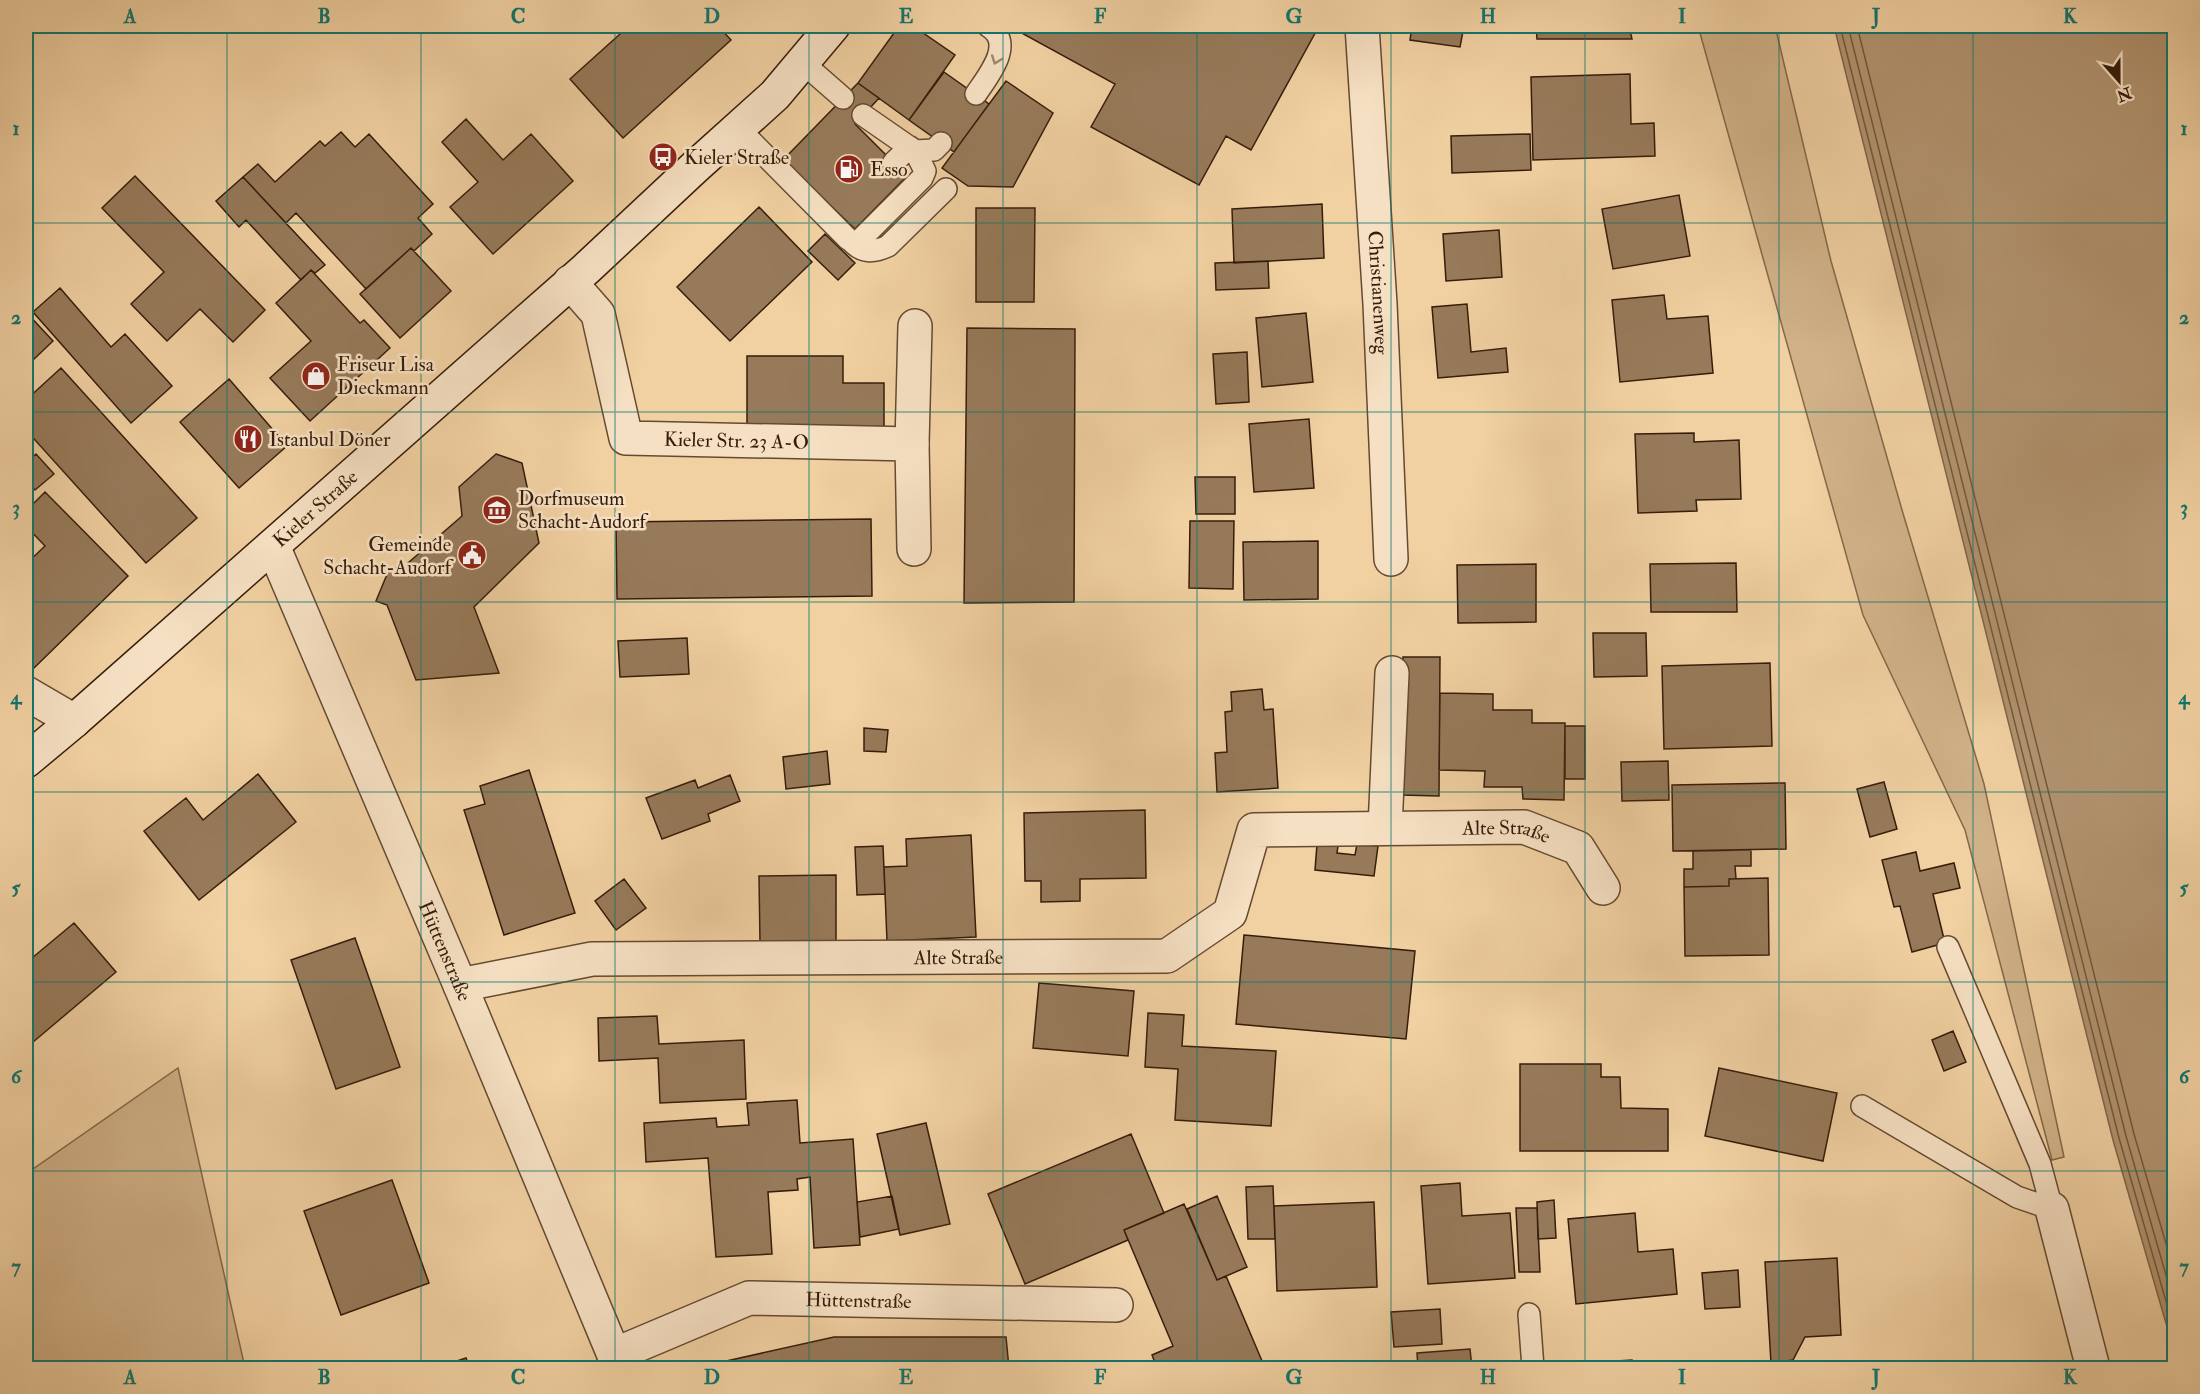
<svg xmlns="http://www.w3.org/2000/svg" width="2200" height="1394" viewBox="0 0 2200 1394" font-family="'IM FELL Double Pica',serif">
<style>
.green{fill:#d1b288;stroke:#84684a;stroke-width:1.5}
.water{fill:#b1936f;stroke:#806447;stroke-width:1.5}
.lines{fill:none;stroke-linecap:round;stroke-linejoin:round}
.shore{stroke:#74583d;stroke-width:1.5}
.building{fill:#977a5a;stroke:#361d0b;stroke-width:1.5}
.lane-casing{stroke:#654a31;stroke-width:24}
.street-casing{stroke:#654a31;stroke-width:36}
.secondary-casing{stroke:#361d0b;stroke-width:36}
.lane{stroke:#f6e0c3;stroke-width:21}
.street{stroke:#f6e0c3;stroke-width:33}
.secondary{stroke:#f6e0c3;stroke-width:33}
.oneway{stroke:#a08870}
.grid{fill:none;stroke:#0f766e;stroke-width:1.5;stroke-opacity:0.55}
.labels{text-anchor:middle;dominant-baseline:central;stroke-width:5;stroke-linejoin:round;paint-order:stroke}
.poi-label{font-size:20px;fill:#361d0b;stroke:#f6e0c3;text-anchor:start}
.street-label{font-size:20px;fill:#361d0b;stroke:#f6e0c3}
.neatline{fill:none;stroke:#0f766e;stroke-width:2}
.grid-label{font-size:20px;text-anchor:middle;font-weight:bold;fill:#0f766e}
</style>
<rect width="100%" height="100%" fill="#f1d0a2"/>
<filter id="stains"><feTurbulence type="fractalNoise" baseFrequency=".00333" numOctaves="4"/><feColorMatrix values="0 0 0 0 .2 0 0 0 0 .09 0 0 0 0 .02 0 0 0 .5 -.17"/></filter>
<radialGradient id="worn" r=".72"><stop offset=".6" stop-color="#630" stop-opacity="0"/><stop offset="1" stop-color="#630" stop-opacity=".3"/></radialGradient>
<path class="green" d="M1698,26H1775L1831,261L1902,510L1984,784L2064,1157L2052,1160L1965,830L1863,615Z
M178,1068L245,1368H26V1174Z"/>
<path class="water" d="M1834,26H2174V1351L2113,1140Z"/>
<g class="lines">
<path class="shore" d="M1840,26L2119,1138L2174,1329
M1848,26L2126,1136L2174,1303
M1857,26L2134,1134L2174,1271"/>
</g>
<path class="building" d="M629,26H718L731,40L623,138L570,79Z
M899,26H913L955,55L909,120L858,83Z
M1009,26H1319L1251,150L1226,136L1199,185L1091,127L1115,84Z
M1412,26H1464L1460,47L1410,40Z
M1536,26H1629L1632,39H1537Z
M944,72L989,104L954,152L909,120Z
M1630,74L1631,124L1654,123L1655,156L1533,160L1531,77Z
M1006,81L1053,113L1013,187L968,186L942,168Z
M858,83L879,98L855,124L907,176L855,229L783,160Z
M466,119L503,160L531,134L573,181L493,254L450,207L478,182L442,142Z
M341,132L355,147L369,134L433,204L418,218L432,234L414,251L411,248L366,289L296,213L286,223L243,177L258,164L275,182L320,141L325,146Z
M1530,134L1531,170L1452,173L1451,136Z
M135,176L265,310L233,342L200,309L167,341L131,304L164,272L102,208Z
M243,177L325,265L315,273L311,270L301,280L246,220L239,227L216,201Z
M1679,195L1690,256L1613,269L1602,209Z
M1322,204L1324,258L1234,263L1232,209Z
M759,207L812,262L730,341L677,287Z
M976,208H1035L1034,302H976Z
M1499,230L1502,277L1446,281L1443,234Z
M825,234L855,263L838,280L808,251Z
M411,248L451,291L400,338L360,294Z
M1268,261L1269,288L1216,290L1215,263Z
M311,270L360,323L364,320L390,348L310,421L270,378L311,341L276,303Z
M60,288L111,347L125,334L172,386L131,423L33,312Z
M1664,295L1667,319L1708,316L1713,373L1620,382L1612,300Z
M1467,304L1471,352L1506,348L1508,372L1438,378L1432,307Z
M26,312L53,341L31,362L26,356Z
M1306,313L1313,382L1262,387L1256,318Z
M967,328L1075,329L1074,602L964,603Z
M1247,352L1249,402L1216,404L1213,354Z
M747,356H843V383H884V434L747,435Z
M61,368L197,518L146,563L26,430V400Z
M229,379L287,446L239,488L180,422Z
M1309,419L1314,488L1254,492L1249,424Z
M1694,433V442L1739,440L1741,499L1696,500L1697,511L1638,513L1635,434Z
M36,454L54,474L35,490L26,479V463Z
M496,454L522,463L539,543L474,607L499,673L416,680L387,605L376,601L390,567L401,569L462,516L459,487Z
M1195,477H1235V514H1196Z
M45,492L128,576L34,668L26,660V564L45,546L26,526V511Z
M871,519L872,596L617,599L616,522Z
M1190,521H1234L1233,589L1189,588Z
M1318,541V599L1244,600L1243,542Z
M1736,563L1737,612H1651L1650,564Z
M1536,564V622L1458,623L1457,565Z
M1593,633H1646L1647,676L1594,677Z
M687,638L689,674L620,677L618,641Z
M1403,657H1440L1439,796L1401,795Z
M1770,663L1772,746L1664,749L1662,666Z
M1262,689L1264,710L1273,709L1278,788L1217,792L1215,753L1227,752L1225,712L1232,711L1231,692Z
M1440,693L1493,694V710H1532V723H1565L1564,800L1523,799L1522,787H1484L1485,771L1439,770Z
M1565,726H1585V779H1565Z
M864,728L888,730L886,752L864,751Z
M827,751L830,784L786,789L783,757Z
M1668,761L1669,800L1622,801L1621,762Z
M529,770L575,913L504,935L464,810L485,804L480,786Z
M258,774L296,822L199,900L144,831L186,798L203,820Z
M730,775L740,801L708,814L710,821L662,839L646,798L695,780L698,788Z
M1884,782L1897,829L1870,837L1857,789Z
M1785,783L1786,849L1673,851L1672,785Z
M1145,810L1146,878L1080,879V901L1041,902V881H1025L1024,813Z
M971,835L976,937L887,941L884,867L907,866L906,839Z
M1317,844L1338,846L1337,853L1355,855L1357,844L1378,846L1374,876L1315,870Z
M883,846L885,894L857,895L855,847Z
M1751,850V866H1735L1736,879H1729V886L1684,887V869H1693V851Z
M1916,852L1920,871L1954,863L1960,888L1933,894L1945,943L1912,952L1900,906L1894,907L1882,860Z
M836,875V942L760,943L759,876Z
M1768,878L1769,955L1685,956L1684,887L1729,886V879Z
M624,879L646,908L616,930L595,901Z
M74,923L116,972L26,1048V963Z
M1244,935L1415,951L1406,1039L1236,1024Z
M355,938L400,1067L336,1089L291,960Z
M1039,983L1134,991L1128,1056L1033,1048Z
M1148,1013L1184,1015L1182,1046L1276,1051L1271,1126L1175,1120L1178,1069L1145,1067Z
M657,1016L659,1044L744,1040L746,1099L660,1103L658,1058L599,1061L598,1018Z
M1953,1031L1966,1062L1944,1071L1932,1040Z
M1520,1064H1601V1077H1620L1621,1108L1668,1109V1151H1520Z
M1719,1068L1837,1093L1823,1161L1705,1136Z
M797,1100L800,1143L853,1139L860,1245L814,1248L810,1177L797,1179L798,1190L768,1192L772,1254L716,1257L708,1158L646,1162L644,1123L716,1118L717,1127L749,1125L747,1103Z
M926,1123L950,1224L900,1235L877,1134Z
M1131,1134L1164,1213L1124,1230L1128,1240L1025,1284L988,1194Z
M392,1180L429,1283L341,1315L304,1211Z
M1460,1183L1462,1216L1510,1213L1515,1278L1428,1284L1421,1186Z
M1273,1186L1275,1239H1248L1246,1187Z
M892,1196L899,1229L860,1237L857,1202Z
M1217,1196L1247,1267L1217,1280L1187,1209Z
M1554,1200L1556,1238L1538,1239L1537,1202Z
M1374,1202L1377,1287L1277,1291L1274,1206Z
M1184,1204L1217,1280L1226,1276L1265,1368H1157L1152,1355L1173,1346L1124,1230Z
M1516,1208H1537L1540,1272H1519Z
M1635,1213L1638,1252L1673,1249L1677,1294L1576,1304L1568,1219Z
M1837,1258L1841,1335L1805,1337L1793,1360L1771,1363L1765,1262Z
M1738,1270L1740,1307L1705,1309L1702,1273Z
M1440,1309L1442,1344L1394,1347L1391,1312Z
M834,1337H1006L1009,1368H695Z
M1470,1349L1472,1368H1418L1417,1353Z
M466,1358L470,1368H436Z
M1632,1360V1368H1565V1364Z"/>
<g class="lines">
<g class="lane-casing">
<path id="lane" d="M803,63L843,98
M976,94C988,76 1016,43 988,26
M739,129L848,239L854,242L860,240L922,178L925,171L915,151L863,115
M915,151L934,150L941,143
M894,162L910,147
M851,241C862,253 873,253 888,246L946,189
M1948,947L2040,1164L2052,1209
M1862,1106L2017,1197L2052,1209
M1529,1314L1533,1368"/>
</g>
<g class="street-casing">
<g id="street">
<path id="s1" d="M1362,26L1380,304L1391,559"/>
<path id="s2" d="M570,282L598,314L626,438L912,444L914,549"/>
<path d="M912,444L915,326"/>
<path id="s3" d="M273,546L460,985L614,1355L617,1368"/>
<path d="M26,693L74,721"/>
<path d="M1385,828L1392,673"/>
<path id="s4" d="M460,985L592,959L1167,956L1230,913L1254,830L1524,827L1578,848L1603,888"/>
<path d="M2052,1209L2093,1368"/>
<path id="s5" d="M614,1355L749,1298L1116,1305"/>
</g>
</g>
<g class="secondary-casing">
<g id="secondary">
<path id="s6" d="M26,761L74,721L586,269L694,168L775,95L833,26"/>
</g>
</g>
<use href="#lane" class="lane"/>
<use href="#street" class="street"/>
<use href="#secondary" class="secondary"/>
</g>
<defs><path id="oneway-chevron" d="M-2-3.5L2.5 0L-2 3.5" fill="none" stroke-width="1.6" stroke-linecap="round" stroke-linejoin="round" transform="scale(1.5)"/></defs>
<use class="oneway" href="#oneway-chevron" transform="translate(996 60) rotate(110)"/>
<path class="grid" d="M227,26V1368M421,26V1368M615,26V1368M809,26V1368M1003,26V1368M1197,26V1368M1391,26V1368M1585,26V1368M1779,26V1368M1973,26V1368M26,223H2174M26,412H2174M26,602H2174M26,792H2174M26,982H2174M26,1171H2174"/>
<defs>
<g id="bus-disc" transform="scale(1.5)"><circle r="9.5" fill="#8f2418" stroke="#f6e0c3"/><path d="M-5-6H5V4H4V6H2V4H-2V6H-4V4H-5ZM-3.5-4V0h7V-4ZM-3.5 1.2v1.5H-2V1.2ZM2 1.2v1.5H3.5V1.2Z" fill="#fff"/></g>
<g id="fuel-disc" transform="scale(1.5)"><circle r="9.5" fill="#8f2418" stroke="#f6e0c3"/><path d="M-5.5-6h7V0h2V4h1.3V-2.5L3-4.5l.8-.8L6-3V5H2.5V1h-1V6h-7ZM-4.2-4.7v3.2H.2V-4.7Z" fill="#fff"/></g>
<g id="shop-disc" transform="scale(1.5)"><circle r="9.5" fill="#8f2418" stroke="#f6e0c3"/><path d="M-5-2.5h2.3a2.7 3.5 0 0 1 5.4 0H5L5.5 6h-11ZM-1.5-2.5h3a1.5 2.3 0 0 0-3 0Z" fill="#fff"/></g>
<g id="restaurant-disc" transform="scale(1.5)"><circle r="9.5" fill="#8f2418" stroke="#f6e0c3"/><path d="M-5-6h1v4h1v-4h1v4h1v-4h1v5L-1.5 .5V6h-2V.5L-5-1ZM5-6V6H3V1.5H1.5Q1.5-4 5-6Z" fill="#fff"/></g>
<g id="museum-disc" transform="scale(1.5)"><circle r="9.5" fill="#8f2418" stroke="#f6e0c3"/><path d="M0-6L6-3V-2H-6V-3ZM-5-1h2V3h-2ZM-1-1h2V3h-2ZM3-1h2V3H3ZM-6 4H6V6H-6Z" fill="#fff"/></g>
<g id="civic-disc" transform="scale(1.5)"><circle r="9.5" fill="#8f2418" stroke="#f6e0c3"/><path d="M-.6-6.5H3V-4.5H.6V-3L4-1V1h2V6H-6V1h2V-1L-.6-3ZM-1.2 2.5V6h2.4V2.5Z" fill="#fff"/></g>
</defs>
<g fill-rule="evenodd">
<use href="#bus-disc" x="663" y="157"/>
<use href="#fuel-disc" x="849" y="169"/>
<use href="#shop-disc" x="316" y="376"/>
<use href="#restaurant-disc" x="248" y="439"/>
<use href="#museum-disc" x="497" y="510"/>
<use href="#civic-disc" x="472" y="555"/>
</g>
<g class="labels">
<g class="poi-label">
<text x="684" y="157">Kieler Straße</text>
<text x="870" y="169">Esso</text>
<text x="337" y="364">Friseur Lisa<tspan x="337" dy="23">Dieckmann</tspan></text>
<text x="269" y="439">Istanbul Döner</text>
<text x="518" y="498">Dorfmuseum<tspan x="518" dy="23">Schacht-Audorf</tspan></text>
<text x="451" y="544" text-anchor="end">Gemeinde<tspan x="451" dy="23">Schacht-Audorf</tspan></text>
</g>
<g class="street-label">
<text stroke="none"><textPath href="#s1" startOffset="267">Christianenweg</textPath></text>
<text stroke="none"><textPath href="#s2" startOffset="280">Kieler Str. 23 A-O</textPath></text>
<text stroke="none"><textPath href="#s6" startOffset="384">Kieler Straße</textPath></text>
<text stroke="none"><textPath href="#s4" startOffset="1125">Alte Straße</textPath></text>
<text stroke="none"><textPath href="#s3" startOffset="440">Hüttenstraße</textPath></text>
<text stroke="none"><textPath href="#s4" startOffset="501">Alte Straße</textPath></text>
<text stroke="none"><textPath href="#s5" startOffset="256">Hüttenstraße</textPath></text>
</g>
</g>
<rect width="2200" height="1394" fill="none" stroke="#f1d0a2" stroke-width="66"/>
<g transform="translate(2119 81) rotate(159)" stroke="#f6e0c3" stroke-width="4.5" paint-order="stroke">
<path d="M0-4.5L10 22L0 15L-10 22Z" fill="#361d0b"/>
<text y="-9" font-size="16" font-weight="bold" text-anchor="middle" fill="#361d0b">N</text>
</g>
<rect x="33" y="33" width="2134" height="1328" class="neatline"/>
<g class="grid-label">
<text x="130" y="23">A</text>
<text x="324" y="23">B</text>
<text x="518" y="23">C</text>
<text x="712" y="23">D</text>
<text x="906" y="23">E</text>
<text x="1100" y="23">F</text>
<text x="1294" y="23">G</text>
<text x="1488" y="23">H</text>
<text x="1682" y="23">I</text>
<text x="1876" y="23">J</text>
<text x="2070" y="23">K</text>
<text x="16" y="135">1</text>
<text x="2184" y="135">1</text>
<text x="16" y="324">2</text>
<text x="2184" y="324">2</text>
<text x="16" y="514">3</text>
<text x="2184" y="514">3</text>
<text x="16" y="704">4</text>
<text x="2184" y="704">4</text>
<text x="16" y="894">5</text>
<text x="2184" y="894">5</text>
<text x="16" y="1083">6</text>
<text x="2184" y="1083">6</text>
<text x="16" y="1273">7</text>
<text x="2184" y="1273">7</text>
<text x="130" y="1384">A</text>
<text x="324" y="1384">B</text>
<text x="518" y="1384">C</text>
<text x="712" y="1384">D</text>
<text x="906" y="1384">E</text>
<text x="1100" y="1384">F</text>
<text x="1294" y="1384">G</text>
<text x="1488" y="1384">H</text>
<text x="1682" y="1384">I</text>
<text x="1876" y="1384">J</text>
<text x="2070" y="1384">K</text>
</g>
<rect width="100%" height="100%" filter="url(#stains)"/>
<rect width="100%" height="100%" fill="url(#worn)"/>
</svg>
